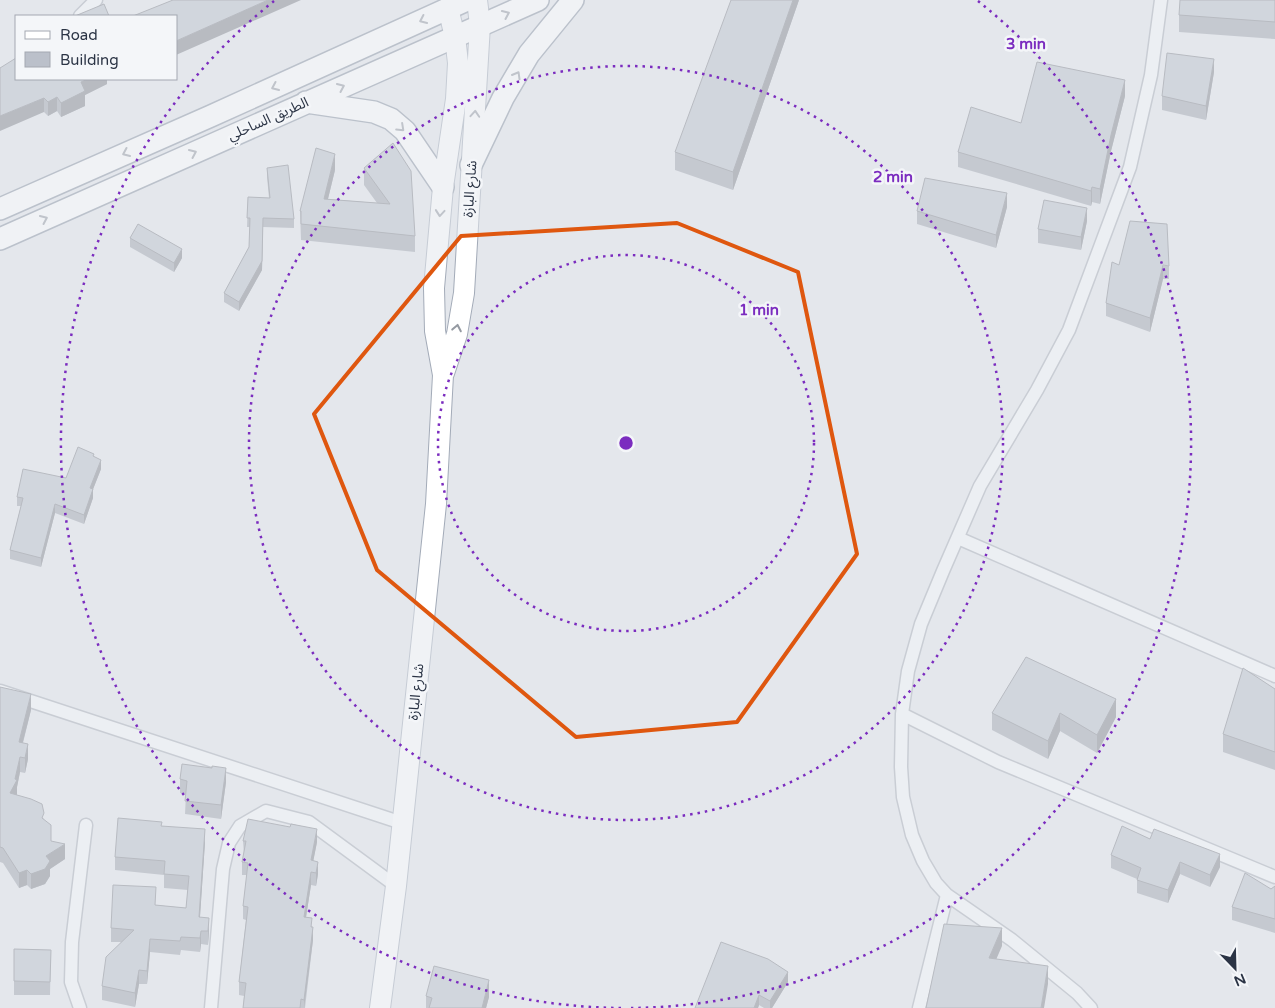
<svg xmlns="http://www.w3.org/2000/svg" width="1275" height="1008" viewBox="0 0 1275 1008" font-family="'Varela Round','Noto Sans Arabic',sans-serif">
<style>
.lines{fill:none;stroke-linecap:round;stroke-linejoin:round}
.minor-casing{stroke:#a9aeb7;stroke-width:15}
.primary-casing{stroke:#a3abb8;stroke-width:22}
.trunk-casing{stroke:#8b94a3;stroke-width:24}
.minor{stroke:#f7f8fa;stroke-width:12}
.primary{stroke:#fff;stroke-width:20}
.trunk{stroke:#fff;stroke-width:21}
.wall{fill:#a1a5ae}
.shaded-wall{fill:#83868d}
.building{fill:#bbc0ca;stroke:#83868d}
.oneway{stroke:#959aa2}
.marked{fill:none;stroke:#df570f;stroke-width:4;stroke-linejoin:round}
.ring{fill:none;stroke:#7b2cbf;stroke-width:2.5;stroke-dasharray:2.5 5}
.labels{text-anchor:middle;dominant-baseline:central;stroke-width:5;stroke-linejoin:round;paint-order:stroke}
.street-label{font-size:14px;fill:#2b3445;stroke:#f4f6f9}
.centre{fill:#7b2cbf;stroke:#f4f6f9;stroke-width:2.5}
.ring-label{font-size:15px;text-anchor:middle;font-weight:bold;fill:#7b2cbf;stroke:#f4f6f9;stroke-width:5;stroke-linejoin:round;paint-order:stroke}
</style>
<rect width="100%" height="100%" fill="#e4e7ec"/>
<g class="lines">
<g class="minor-casing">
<path id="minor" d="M80,16L96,0
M958,538L1275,676
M0,691L402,823
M902,714L998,762L1275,877
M80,1008L71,982L72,942L86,825
M211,1008L223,869L229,843L240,826L266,811L309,822L396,886
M919,1008L947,895
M1091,1008L1077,993L1012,940L947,895L936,883L923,861L912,835L903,797L901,767L902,714L908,671L921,624L943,571L980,486L1037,390L1069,330L1130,167L1151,75L1161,0"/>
</g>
<g class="primary-casing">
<path id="primary" d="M444,373L457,334L464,293L480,25L477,0
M380,1008L396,886L436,504L443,375L435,331L434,288L443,187L456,99L458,63L455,37L448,8"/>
</g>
<g class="trunk-casing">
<path id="trunk" d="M306,102L374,112L391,119L405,131L443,187
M471,165L503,98L529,54L573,0
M0,209L211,116L467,0
M0,239L538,0"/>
</g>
<use href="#minor" class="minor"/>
<use href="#primary" class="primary"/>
<use href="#trunk" class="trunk"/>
</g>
<path class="wall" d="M799,0L733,190L675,170V152Z
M1275,0V39L1179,32V15Z
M0,68L107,79V84L85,95V106L61,117L57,111L48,116Z
M1214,72L1206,120L1162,110V96Z
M1125,96L1111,151L1100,204L1092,202L1091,206L958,167V152L1021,123Z
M267,168L294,219V228L263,227L262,270L239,311L224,302V293L249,247L250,227H247L248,197L269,198L267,177Z
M364,168L415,236V252L301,240L300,211L335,170L328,199L377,203L364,185Z
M1007,207L996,248L917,224V211Z
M1087,221L1081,250L1038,243V229Z
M130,238L182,258L174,272L130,247Z
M1119,265L1169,266V279H1163L1150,332L1106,316V303Z
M94,457L101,469L93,489V498L84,524L55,513L41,567L10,559V550L21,506H17V497L66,478Z
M0,687L31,710L23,743L28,759L25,773L20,772L17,787V795L44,819L51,841L65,859L50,869V876L45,884L31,889L27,885L19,888L3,863L0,862Z
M1275,689V770L1223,752V734Z
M1116,699V717L1097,753L1060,731L1048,759L992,730V713Z
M180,779L226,782L221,819L185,814L186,794L180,793Z
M162,826L205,842L200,917L209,931L208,945L201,944L200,952L181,950L180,955L150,952L147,984H139L135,1007L102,1000V986L121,942H111V928L155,905L186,908L188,890L164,888V875L115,870V857Z
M1150,839L1220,867L1210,887L1180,874L1168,903L1137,893V879L1111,868V855Z
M243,841L317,842L313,861L318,874L316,886L311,885L306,917L312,927L313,940L305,1008H243L244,996L239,995V982L246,920L243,919V906L247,875H242V862L244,854Z
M1275,886V933L1232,920V907L1271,889Z
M14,949L51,950L50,995H14Z
M788,982L772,1008H764L759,1005L758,1008H695Z
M426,996L489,997L486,1008H426Z"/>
<path class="shaded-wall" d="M268,0H301L176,55V41Z
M793,0H799L733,190V172Z
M1214,59V72L1206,120V106Z
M88,79H107V84L85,95V106L61,117V103L81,82Z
M1125,80V96L1111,151L1100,204V189L1111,135Z
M57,97V111L48,116V102Z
M44,98V112L0,131V116Z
M335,154V170L324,215V199Z
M1092,187V202L1091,206V191Z
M1007,193V207L996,248V235Z
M1087,208V221L1081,250V237Z
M263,227L262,270L239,311V302Z
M182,249V258L174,272V263Z
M1163,265V279L1150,332V318Z
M101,460V469L90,497V488Z
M93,489V498L84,524V515Z
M55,504V513L41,567V558Z
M31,694V710L19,757V742Z
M1116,699V717L1097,753V735Z
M1060,713V731L1048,759V741Z
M28,744V759L25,773V758Z
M20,757V772L17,787V795L10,793L15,779Z
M226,768V782L221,819V805Z
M205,829V842L199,931V917Z
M317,829V842L311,873V860Z
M65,844V859L50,869V876L45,884L31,889V874L46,856Z
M1220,854V867L1210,887V875Z
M318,862V874L316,886V873Z
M1180,862V874L1168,903V890Z
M27,870V885L19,888V873Z
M311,872V885L304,930V917Z
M209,918V931L208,945V931Z
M313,927V940L304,1008V1000Z
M1002,928V946L989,976V958Z
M201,931V944L200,952V938Z
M150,939V952L147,984V971Z
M1048,966V984L1044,1008H1041Z
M139,970V984L135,1007V993Z
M788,972V982L772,1008H770V1001Z
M489,980V997L486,1008H482Z
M759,995V1005L758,1008H754Z"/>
<path class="building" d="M173,0H268L176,41V16H133Z
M731,0H793L733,172L675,152Z
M1180,0H1275V22L1179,15Z
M104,4L109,16H75Z
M1167,53L1214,59L1206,106L1162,96Z
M16,58V79H88L81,82L85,91L61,103L57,97L48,102L44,98L0,116V68Z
M1037,62L1125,80L1111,135L1100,189L1092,187L1091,191L958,152L971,107L1021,123Z
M393,143L411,171L415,236L301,224V211H300L316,148L335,154L324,199L390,204L364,168Z
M288,165L294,219L263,218L262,261L239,302L224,293L249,247L250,218H247L248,197L270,198L267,168Z
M925,178L1007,193L996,235L917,211Z
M1044,200L1087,208L1081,237L1038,229Z
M1130,221L1167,224L1169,266L1163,265L1150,318L1106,303L1112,262L1119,265Z
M138,224L182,249L174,263L130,238Z
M78,447L94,454L93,456L101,460L90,488L93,489L84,515L55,504L41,558L10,550L23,498L17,497L23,469L66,478Z
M1026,657L1116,699L1097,735L1060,713L1048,741L992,713Z
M1243,668L1275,689V752L1223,734Z
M0,687L31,694L19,742L28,744L25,758L20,757L15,779L17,780L10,793L31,799L42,804L44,813L42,818L51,825V841L65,844L46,856L50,861L45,869L31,874L27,870L19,873L3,848L0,847Z
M182,764L212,768V766L226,768L221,805L185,801L187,781L180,779Z
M118,818L162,822L161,826L205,829L199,917L209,918L208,931H201L200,938L181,937L180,941L150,939L147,971L139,970L135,993L102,986L106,957L134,930L111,928L113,885L156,887L155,905L186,908L189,876L164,874L165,861L115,857Z
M248,819L290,827L291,824L317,829L311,860L318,862L316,873L311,872L304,917L312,918L311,927H313L304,1000L301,999L300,1008H243L246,983L239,982L248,907L243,906L248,863L242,862L246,841H243Z
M1122,826L1150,839L1154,829L1220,854L1210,875L1180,862L1168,890L1137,880L1141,868L1111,855Z
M1245,873L1271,889L1275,886V919L1232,907Z
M944,924L1002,928L989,958L1048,966L1041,1008H926Z
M721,942L768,959L788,972L770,1001L759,995L754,1008H695Z
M14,949L51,950L50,982L14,981Z
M434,966L489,980L482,1008H429L432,998L426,996Z"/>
<defs><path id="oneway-chevron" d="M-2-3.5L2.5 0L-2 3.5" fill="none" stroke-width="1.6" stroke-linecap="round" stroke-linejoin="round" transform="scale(1.25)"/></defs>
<g class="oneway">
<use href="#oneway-chevron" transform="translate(506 14) rotate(-24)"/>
<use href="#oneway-chevron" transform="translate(423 20) rotate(155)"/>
<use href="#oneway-chevron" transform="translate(517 75) rotate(-60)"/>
<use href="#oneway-chevron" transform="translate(275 87) rotate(156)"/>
<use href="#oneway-chevron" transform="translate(341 87) rotate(-24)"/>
<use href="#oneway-chevron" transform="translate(475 114) rotate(-86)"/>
<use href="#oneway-chevron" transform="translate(401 128) rotate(43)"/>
<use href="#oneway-chevron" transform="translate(126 153) rotate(156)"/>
<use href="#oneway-chevron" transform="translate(193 153) rotate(-24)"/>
<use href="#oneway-chevron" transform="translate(440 213) rotate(95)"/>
<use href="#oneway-chevron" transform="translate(44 219) rotate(-24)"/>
<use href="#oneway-chevron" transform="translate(457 328) rotate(-79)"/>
</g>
<path d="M0 0H1275V1008H0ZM677,223L798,272L857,554L737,722L576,737L377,570L314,414L461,236Z" fill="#e4e7ec" fill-opacity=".55" fill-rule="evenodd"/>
<path class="marked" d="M677,223L798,272L857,554L737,722L576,737L377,570L314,414L461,236Z"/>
<g class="ring">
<circle cx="626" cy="443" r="188"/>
<circle cx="626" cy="443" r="377"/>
<path d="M621 1008A565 565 0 0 1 274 1M978 1A565 565 0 0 1 631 1008"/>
</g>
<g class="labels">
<g class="street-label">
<text transform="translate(268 119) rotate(-24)">الطريق الساحلي</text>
<text transform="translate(470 189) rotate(-86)">شارع البازة</text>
<text transform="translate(416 692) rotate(-84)">شارع البازة</text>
</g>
</g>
<circle cx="626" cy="443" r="8" class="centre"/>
<g class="ring-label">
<text x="1026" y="49">3 min</text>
<text x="893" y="182">2 min</text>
<text x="759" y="315">1 min</text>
</g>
<rect x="15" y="15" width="162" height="65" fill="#f4f6f9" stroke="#a4a8b1"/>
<rect x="25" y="31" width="25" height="8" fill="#ffffff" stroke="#a4a8b1"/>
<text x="60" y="40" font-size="15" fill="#2b3445">Road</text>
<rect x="25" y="52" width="25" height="15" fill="#bbc0ca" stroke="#a4a8b1"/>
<text x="60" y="65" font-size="15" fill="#2b3445">Building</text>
<g transform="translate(1235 968) rotate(157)" stroke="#f4f6f9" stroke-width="4" paint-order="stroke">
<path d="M0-4L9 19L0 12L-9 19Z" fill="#2b3445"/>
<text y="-8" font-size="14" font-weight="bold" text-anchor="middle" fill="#2b3445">N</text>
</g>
</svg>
